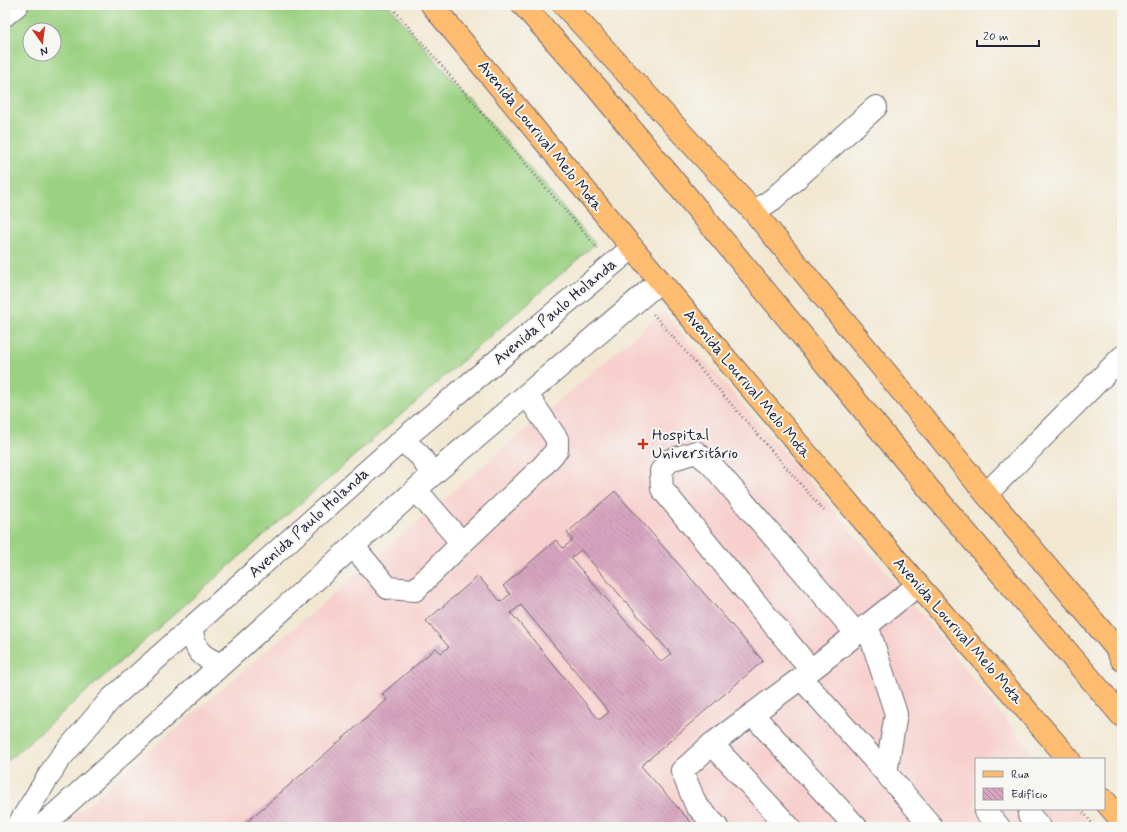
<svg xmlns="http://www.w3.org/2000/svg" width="1127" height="832" viewBox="0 0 1127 832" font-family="Mynerve,sans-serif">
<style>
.built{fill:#f7d0cd}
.grass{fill:#9bd182;stroke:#5e7a5e;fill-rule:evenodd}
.building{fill:url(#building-back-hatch);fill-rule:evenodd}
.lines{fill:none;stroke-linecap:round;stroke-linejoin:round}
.minor-casing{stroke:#6b6770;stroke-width:24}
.major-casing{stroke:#6b6770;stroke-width:24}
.highway-casing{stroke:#6b6770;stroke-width:24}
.path{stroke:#6b6770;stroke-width:2.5;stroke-dasharray:1 3;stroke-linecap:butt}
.minor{stroke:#fff;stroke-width:22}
.major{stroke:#febc71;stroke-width:22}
.highway{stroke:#febc71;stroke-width:22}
.poi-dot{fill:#c8321e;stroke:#f6f6f2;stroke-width:1.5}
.labels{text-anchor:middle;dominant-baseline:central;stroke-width:4;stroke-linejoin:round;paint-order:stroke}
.street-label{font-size:16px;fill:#22223b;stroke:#f6f6f2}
.poi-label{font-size:16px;fill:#22223b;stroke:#f6f6f2;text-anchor:start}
</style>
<defs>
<pattern id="building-back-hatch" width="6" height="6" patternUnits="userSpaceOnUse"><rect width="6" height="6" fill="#d8a5bf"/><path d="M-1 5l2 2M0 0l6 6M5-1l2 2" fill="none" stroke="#af869c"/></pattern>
</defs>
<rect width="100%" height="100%" fill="#f6f6f2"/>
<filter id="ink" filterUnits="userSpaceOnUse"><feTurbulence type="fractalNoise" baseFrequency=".025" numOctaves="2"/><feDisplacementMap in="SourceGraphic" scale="8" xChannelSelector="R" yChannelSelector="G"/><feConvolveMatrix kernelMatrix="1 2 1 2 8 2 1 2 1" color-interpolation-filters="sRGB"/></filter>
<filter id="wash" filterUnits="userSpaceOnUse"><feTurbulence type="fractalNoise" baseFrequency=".012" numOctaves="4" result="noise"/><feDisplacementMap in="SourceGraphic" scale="16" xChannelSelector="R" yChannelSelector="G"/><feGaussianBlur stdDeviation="0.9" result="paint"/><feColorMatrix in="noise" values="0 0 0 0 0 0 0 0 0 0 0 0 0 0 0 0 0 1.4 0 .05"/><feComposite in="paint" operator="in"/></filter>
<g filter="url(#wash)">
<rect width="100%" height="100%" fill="#f2e8d2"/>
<path class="built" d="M663,312L891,577L1037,759H976V809H1078L1092,827H61Z"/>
<path class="grass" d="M5,5H388L595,244L5,763ZM30,30H54V54H30Z"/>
<g id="blocks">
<path class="building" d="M615,491L763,661L641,766L695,827H241L387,700L382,694L436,648L441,653L449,647L426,621L478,576L501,602L510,594L503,586L556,540L563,548L573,540L567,533ZM581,550L671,654L661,662L571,558ZM521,605L609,712L599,720L511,613Z"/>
</g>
</g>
<g filter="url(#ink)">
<use href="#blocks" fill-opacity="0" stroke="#6b6770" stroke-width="1"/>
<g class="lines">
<g class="minor-casing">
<path id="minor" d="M5,15L17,5
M754,212L773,199L876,107
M401,441C419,453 423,456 431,476
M416,490L462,543L540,469L557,450V439L527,395
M986,494L1122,357
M353,546L388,588L415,590L462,543
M867,625L896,714L886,773
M191,628C196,652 199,655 221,665
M811,670L662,489L661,471L670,460L696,452L711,464L857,634
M801,678L886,773L932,827
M752,714L856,827
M712,744L789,827
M986,812L999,827
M1029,815L1040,827
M17,827L58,761L110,700L401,441L632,248
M41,827L431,476L660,281
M717,827L696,805L682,771L712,744L801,678L918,585"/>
</g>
<g class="major-casing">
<path id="major" d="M564,5L754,212L986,494L1116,648L1122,660"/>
</g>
<g class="highway-casing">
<path id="highway" d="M432,5L660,281L918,585L1069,759
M523,5L597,88L929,489L1122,716
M1104,800L1122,821"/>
</g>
<path class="path" d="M390,5L598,249
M653,314L824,511
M1081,809L1095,827"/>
<use href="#minor" class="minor"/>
<use href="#major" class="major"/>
<use href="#highway" class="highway"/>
</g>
</g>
<path class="poi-dot" d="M641 438h4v4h4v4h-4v4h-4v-4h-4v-4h4z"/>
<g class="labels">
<g class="street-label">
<text transform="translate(540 136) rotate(51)">Avenida Lourival Melo Mota</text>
<text transform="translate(555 312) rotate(-40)">Avenida Paulo Holanda</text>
<text transform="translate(747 384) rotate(50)">Avenida Lourival Melo Mota</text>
<text transform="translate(309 523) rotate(-42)">Avenida Paulo Holanda</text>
<text transform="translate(958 631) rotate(49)">Avenida Lourival Melo Mota</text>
</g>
<g class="poi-label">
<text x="652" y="435">Hospital<tspan x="652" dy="18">Universitário</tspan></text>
</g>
</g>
<rect width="1127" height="832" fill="none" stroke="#f6f6f2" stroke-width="20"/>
<rect x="975" y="758" width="130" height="52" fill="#f6f6f2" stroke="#a1a1a9"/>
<rect x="983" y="771" width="20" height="6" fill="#febc71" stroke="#a1a1a9"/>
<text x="1011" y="778" font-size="12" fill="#22223b">Rua</text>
<rect x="983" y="788" width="20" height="12" fill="url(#building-back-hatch)" stroke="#a1a1a9"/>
<text x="1011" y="798" font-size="12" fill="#22223b">Edifício</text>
<g transform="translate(42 42) rotate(166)"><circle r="19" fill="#f6f6f2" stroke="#a1a1a9"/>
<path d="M0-3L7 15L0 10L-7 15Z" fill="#c8321e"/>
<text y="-6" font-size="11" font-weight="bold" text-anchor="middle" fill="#22223b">N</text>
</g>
<path d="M977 40v6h62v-6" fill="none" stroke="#22223b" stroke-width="2"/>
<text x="983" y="40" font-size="12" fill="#22223b" stroke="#f6f6f2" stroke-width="3" paint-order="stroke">20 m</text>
</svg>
